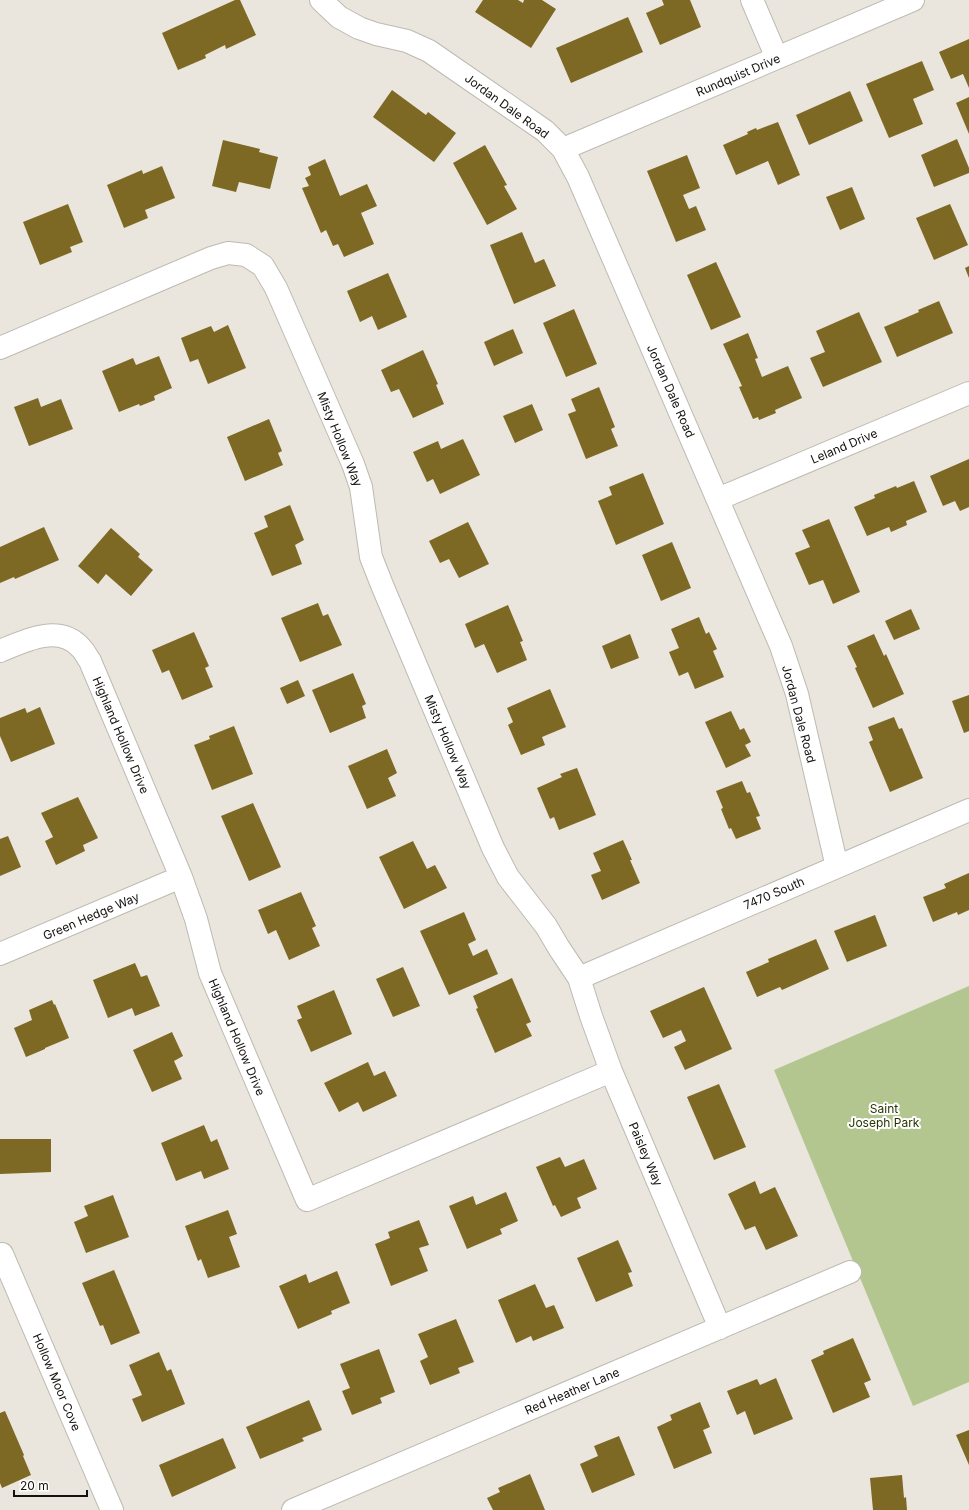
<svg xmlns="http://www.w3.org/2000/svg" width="969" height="1510" viewBox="0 0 969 1510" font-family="Inter,sans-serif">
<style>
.green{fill:#b4c690}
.building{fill:#7d6824}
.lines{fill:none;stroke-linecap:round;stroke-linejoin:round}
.street-casing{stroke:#bdbab1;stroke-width:24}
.street{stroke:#fff;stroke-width:22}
.labels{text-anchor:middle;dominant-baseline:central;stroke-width:4;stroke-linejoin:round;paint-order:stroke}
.street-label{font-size:12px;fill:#14120f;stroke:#fff}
.park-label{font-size:12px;fill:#283402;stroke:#fff}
</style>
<rect width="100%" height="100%" fill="#eae6dd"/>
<path class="green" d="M969,986V1382L913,1406L774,1070Z"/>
<path class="building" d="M235,0H240L256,35L226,49L225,45L205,55L206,58L178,70L162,33Z
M483,0H518L523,3L524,0H542L556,9L531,48L475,12Z
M662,0H690L701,27L660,45L646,13L664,5Z
M628,17L643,52L571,83L556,48Z
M969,39V88L963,74L951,79L939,52Z
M922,61L934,90L913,99L923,124L889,138L866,84Z
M392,90L426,115L428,112L456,133L434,162L373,117Z
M850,91L863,121L809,145L796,115Z
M969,97V134L956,103Z
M778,122L800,175L778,185L768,161L736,175L723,145L748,134L747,132L756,128L757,130Z
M957,139L969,168V173L934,187L921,155Z
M223,140L260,149L259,152L278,157L270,189L239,182L236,192L212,186Z
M485,145L507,185L504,186L517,209L487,225L453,163Z
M687,155L700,188L683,195L689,209L696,206L706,230L676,242L647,171Z
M325,159L340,196L367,184L377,206L361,213L374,244L344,257L338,244L333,246L326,230L321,233L302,188L309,186L305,178L311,175L308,167Z
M162,166L175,198L145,210L148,218L124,228L107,185L142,170L143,174Z
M852,187L865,219L840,230L826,197Z
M68,204L83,242L70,247L72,252L40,265L23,222Z
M950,204L968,245L934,260L916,218Z
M522,232L535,263L544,259L556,286L514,304L490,245Z
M716,262L741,317L711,330L687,275Z
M969,266V278L965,268Z
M388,273L407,317L378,330L372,316L360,322L347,291Z
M939,301L953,333L897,357L884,327L919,312L918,310Z
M574,309L597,364L566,377L543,323Z
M859,312L882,362L823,387L810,358L825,352L816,331Z
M228,325L246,368L208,384L198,359L190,362L181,338L211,326L214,332Z
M513,329L523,353L494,366L484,342Z
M748,333L758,358L755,359L762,377L788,366L802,398L775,410L776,413L759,420L758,417L753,419L739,387L742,386L723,344Z
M423,350L438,384L436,385L444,404L413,418L399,389L391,392L381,370Z
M159,356L172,388L154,396L155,400L140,406L139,404L119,412L102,371L133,358L136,365Z
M599,387L615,427L611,429L618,446L586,459L568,414L576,411L571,399Z
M38,398L41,407L61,399L73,429L29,446L14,407Z
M532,404L543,430L515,443L503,416Z
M269,419L282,451L278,453L283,465L245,481L227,437Z
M463,439L480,475L440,494L433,479L427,482L413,452L438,441L441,449Z
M969,459V507L960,511L955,501L943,506L930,476Z
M643,473L664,524L616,545L598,501L612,495L609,487Z
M914,481L927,512L906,521L907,525L891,532L889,527L867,536L854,507L875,498L874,495L896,486L897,488Z
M290,505L304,540L295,545L302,564L272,576L254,533L268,527L264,516Z
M829,519L860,592L833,604L823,580L809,585L795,553L810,547L802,530Z
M468,522L489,564L459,578L449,559L440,563L429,541Z
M44,527L59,560L15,579L14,577L0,583V547Z
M111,528L140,554L138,557L153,570L131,596L106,574L98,584L78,566Z
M672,542L691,588L661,601L642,555Z
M318,603L323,616L328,614L342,645L300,662L281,618Z
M508,605L523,641L520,642L527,660L497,673L484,644L475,648L465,624Z
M911,609L920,629L894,640L885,621Z
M699,617L706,634L709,632L717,649L713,651L724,677L695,689L688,672L679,676L669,652L679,648L671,629Z
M194,632L209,666L205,668L213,687L182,700L169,670L162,673L152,650Z
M630,634L639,658L611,669L602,646Z
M874,634L884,656L886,654L904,694L873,708L855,668L857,667L847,646Z
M353,673L366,704L362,706L366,718L330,733L312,690Z
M298,680L305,696L287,704L280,688Z
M550,689L566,727L542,737L545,745L521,755L508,725L513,722L507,708Z
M969,695V731L964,733L952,701Z
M40,707L55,744L11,762L0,736V718L25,708L27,713Z
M731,711L740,730L744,728L751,742L745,745L751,756L726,768L705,722Z
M894,717L899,729L902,728L923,778L890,792L869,742L873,740L868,727Z
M234,726L253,774L212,790L194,745L210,739L209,736Z
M387,749L397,773L388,778L396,796L367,809L348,766Z
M577,768L596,815L559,830L554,817L550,819L537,788L562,777L560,774Z
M742,781L747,793L750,792L760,816L756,817L761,829L736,839L731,828L729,829L721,809L723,808L716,791Z
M78,797L98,838L83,845L85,851L56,865L45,841L53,837L41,813Z
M253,803L281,867L249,881L221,816Z
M8,836L21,867L0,876V839Z
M623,840L632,860H630L640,883L602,900L591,875L601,871L593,853Z
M413,841L427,869L435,865L447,888L404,909L379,857Z
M969,873V910L958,915L957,912L933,922L923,897L946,888L944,884Z
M301,892L316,926L312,928L320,946L289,960L276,930L268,934L258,910Z
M464,912L476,940L468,944L473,956L487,949L498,974L449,995L420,931Z
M875,915L887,946L847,962L834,931Z
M816,939L829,969L782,990L780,987L757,997L746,972L769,962L768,959Z
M135,963L141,977L147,975L160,1006L135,1016L132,1008L108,1018L93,980Z
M403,967L420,1006L393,1017L376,979Z
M512,978L531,1022L526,1024L532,1036L495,1053L476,1009L478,1008L473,996Z
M704,987L732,1049L685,1070L674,1047L686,1041L681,1030L663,1038L650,1011Z
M334,990L352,1034L311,1052L297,1020L302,1018L297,1006Z
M52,1000L54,1005L55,1004L69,1038L45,1048V1049L26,1057L14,1028L32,1020L29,1010Z
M172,1032L183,1056L174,1061L182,1079L152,1092L133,1050Z
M368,1062L374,1076L385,1071L397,1096L363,1112L358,1102L339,1112L324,1083Z
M719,1084L746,1147L714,1160L687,1097Z
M204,1125L211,1142L217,1139L229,1169L204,1179L201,1171L176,1181L161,1143Z
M0,1139H51V1172L0,1174Z
M560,1157L565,1167L584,1159L597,1189L577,1198L581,1208L561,1217L555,1205L553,1206L536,1167Z
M755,1181L760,1194L775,1187L798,1236L766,1250L755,1226L745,1230L728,1194Z
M506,1192L518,1221L500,1229L502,1234L467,1249L449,1206L473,1196L476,1205Z
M113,1195L129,1237L86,1253L74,1222L88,1216L84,1206Z
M228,1210L237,1234L229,1237L240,1267L208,1278L201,1259L198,1261L185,1226Z
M419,1220L429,1245L419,1248L428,1271L391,1286L375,1244L390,1238L388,1232Z
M618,1240L632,1272L628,1273L633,1286L596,1302L577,1258Z
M114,1270L140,1333L111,1345L103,1325L100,1326L82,1283Z
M337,1271L350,1303L331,1311L332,1314L298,1329L279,1286L306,1274L309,1283Z
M535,1284L546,1308L554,1305L564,1328L533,1341L531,1336L516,1343L498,1300Z
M456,1319L474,1362L458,1368L460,1373L430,1385L420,1361L428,1357L418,1334Z
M853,1338L871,1380L864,1383L870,1397L833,1413L811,1360L824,1354L823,1351Z
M379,1349L395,1392L380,1398L382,1403L352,1415L342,1391L350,1388L340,1364Z
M159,1352L167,1371L171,1369L185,1404L142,1422L132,1399L142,1395L129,1365Z
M776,1378L793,1419L754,1435L745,1411L737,1415L727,1391L757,1379L760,1385Z
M309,1400L322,1430L302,1438L304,1441L260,1459L246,1427Z
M700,1402L710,1427L703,1430L712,1453L674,1469L657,1427L672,1420L670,1415Z
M5,1411L24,1455L23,1456L31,1475L2,1488L0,1483V1413Z
M969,1430V1465L956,1435Z
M619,1436L635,1475L592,1493L580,1464L598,1456L594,1446Z
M223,1438L236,1468L172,1497L159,1465Z
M530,1474L545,1510H493L487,1498L500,1492L498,1488Z
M902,1475L904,1498L906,1497L907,1510H873L870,1478Z"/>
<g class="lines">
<g class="street-casing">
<path id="street" d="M321,0L339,17L359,28L376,34L407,41L429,51L545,131L563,149L578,177L781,646L797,694L837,867
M752,0L777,58
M563,149L913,0
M0,348L211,258L228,253L246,255L263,266L276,288L353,464L361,487L371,557L382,585L493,848L508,877L546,926L559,948L579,978L591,1016L611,1071L720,1328
M718,499L969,393
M0,651C24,641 59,623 81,648C85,652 87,657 90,661L181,877L196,919L210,973L307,1200L611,1071
M0,954L181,877
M579,978L969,810
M2,1254L112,1510
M293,1510L850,1272"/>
</g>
<use href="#street" class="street"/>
</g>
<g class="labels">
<g class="street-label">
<text transform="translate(738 75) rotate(-23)">Rundquist Drive</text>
<text transform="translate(507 106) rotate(36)">Jordan Dale Road</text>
<text transform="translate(671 391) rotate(66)">Jordan Dale Road</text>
<text transform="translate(340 439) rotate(68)">Misty Hollow Way</text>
<text transform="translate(844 446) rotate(-23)">Leland Drive</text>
<text transform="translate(799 714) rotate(75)">Jordan Dale Road</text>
<text transform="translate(121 735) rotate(67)">Highland Hollow Drive</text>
<text transform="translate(448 742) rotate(67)">Misty Hollow Way</text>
<text transform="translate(774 893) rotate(-23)">7470 South</text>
<text transform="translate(91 916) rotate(-23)">Green Hedge Way</text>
<text transform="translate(237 1037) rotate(67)">Highland Hollow Drive</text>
<text transform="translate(646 1154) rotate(67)">Paisley Way</text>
<text transform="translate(57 1382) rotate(67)">Hollow Moor Cove</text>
<text transform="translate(572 1391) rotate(-23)">Red Heather Lane</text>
</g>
<g class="park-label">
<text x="884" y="1108">Saint<tspan x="884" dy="14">Joseph Park</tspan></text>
</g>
</g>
<path d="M14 1490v6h73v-6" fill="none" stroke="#14120f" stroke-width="2"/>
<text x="20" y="1490" font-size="12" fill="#14120f" stroke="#ffffff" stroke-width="3" paint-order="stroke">20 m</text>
</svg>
